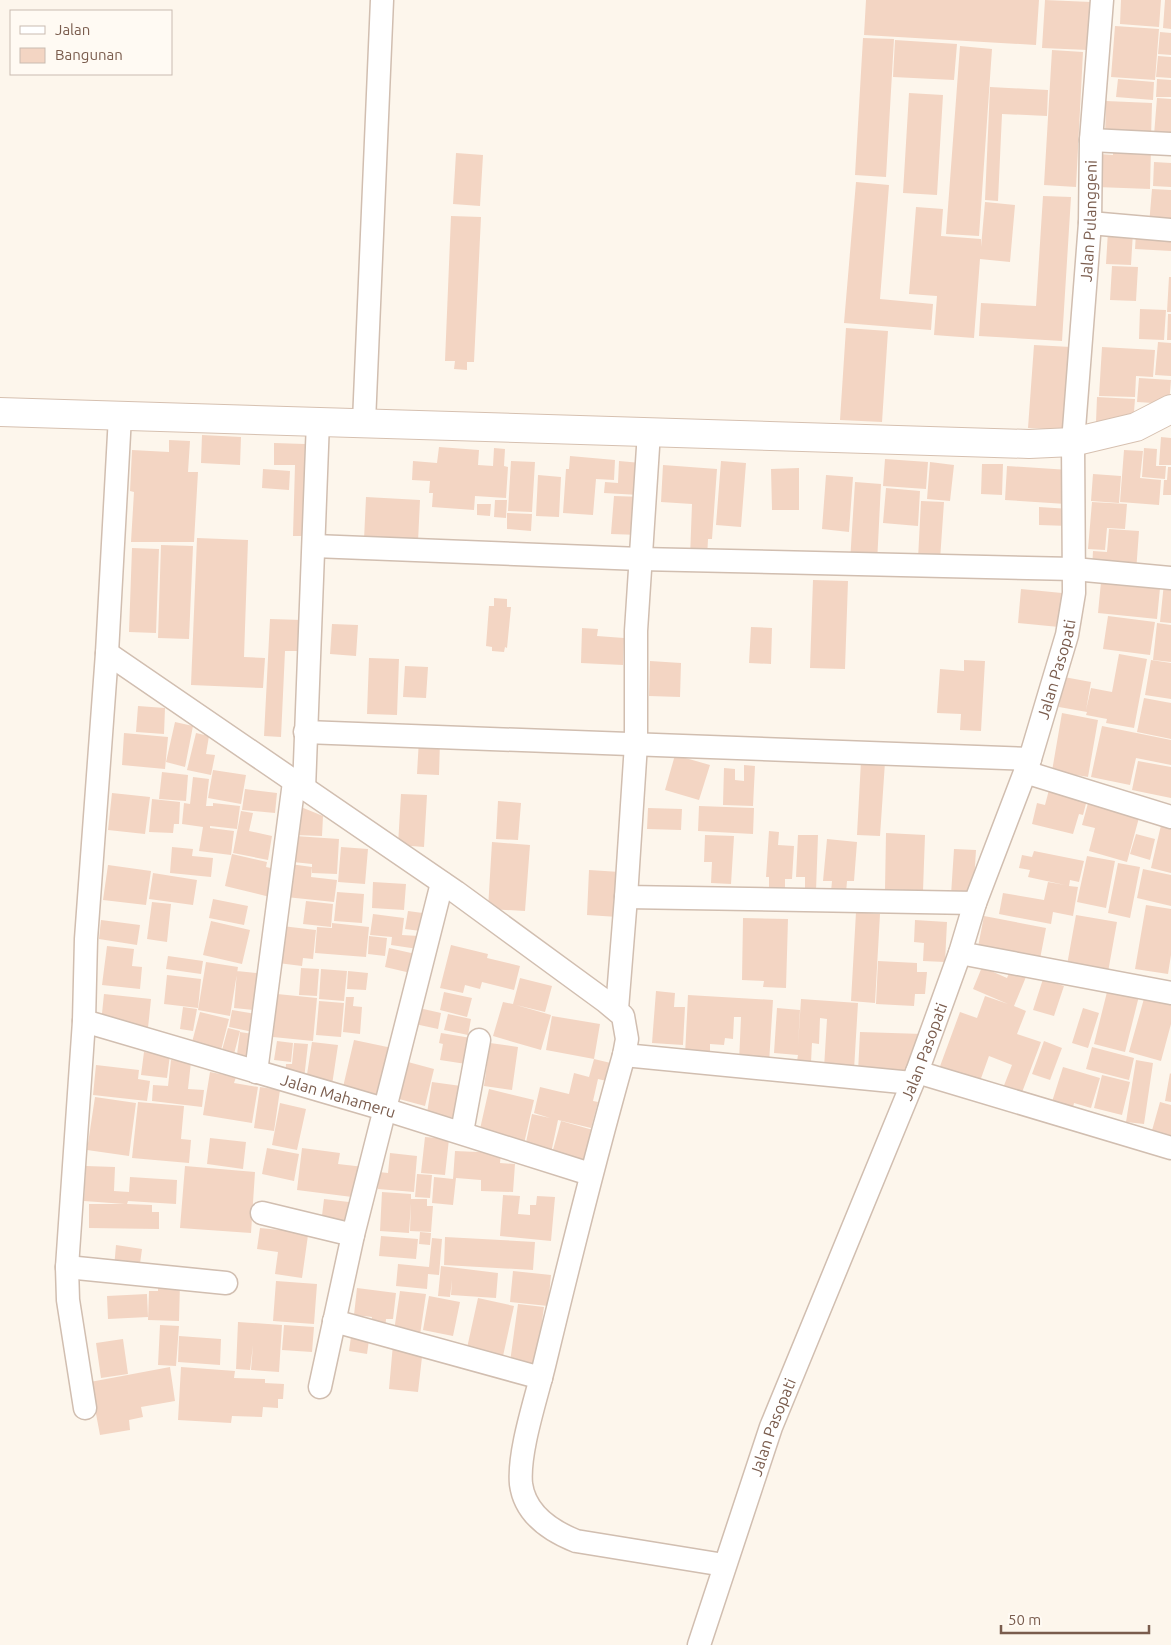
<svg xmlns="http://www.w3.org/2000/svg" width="1171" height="1645" viewBox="0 0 1171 1645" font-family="Ubuntu,sans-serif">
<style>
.building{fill:#f3d5c3}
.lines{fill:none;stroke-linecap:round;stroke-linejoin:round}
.minor-casing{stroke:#d1beb0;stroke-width:25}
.secondary-casing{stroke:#d6c0b0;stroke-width:30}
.minor{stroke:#fff;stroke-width:22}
.secondary{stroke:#fff;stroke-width:28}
.labels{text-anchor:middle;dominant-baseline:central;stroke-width:4;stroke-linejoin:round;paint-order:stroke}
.street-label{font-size:16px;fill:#7a5c4d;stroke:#fffaf3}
</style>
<rect width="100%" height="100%" fill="#fdf6ec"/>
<path class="building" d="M866,0H1039L1036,45L864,35Z
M1045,0L1091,2L1088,50L1042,48Z
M1121,0H1161L1159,27L1120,24Z
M1165,0H1171V29L1163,28Z
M1115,26L1159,29L1155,80L1111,77Z
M1160,32L1171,33V55L1158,54Z
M863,38L894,39L886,177L855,175Z
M895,40L957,44L954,80L893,77Z
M960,46L992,49L979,236L946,234Z
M1052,50L1083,52L1076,187L1044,185Z
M1158,56L1171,57V78L1156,77Z
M1118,79L1154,82L1153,100L1116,97Z
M1157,79L1171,80V97H1156Z
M990,87L1048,90L1047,116L1002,114L998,201L985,200Z
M909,93L943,95L937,195L903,193Z
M1157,98L1171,99V137L1154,135Z
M1106,101L1152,103L1151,138L1105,137Z
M1113,146L1151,147L1150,189L1097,187L1099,154L1113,155Z
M456,153L483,155L480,206L453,204Z
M1154,162L1171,163V187L1153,186Z
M856,182L889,185L880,299L933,304L931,330L844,323Z
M1152,189L1171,190V227L1149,225Z
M1043,196L1071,197L1062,341L979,336L981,303L1036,306Z
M985,202L1015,205L1010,262L980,259L974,338L934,335L937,296L909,294L916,207L943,209L941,236L981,239V247Z
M451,216L481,217L474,362H467V370L454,369L455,361H445Z
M1108,231L1133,232L1131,265L1106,264Z
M1136,233L1171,235V251L1135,249Z
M1112,266L1138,267L1136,301L1110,300Z
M1169,277H1171V312H1167Z
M1140,309L1166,310L1164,340L1139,339Z
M1168,314H1171V340H1167Z
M846,328L888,331L882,422L840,420Z
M1158,342L1171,343V376L1155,375Z
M1034,345L1071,347L1065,430L1028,428Z
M1102,347L1155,350L1153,377L1136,376L1135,397L1099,396Z
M1139,378L1171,380L1169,404L1137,402Z
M1097,397L1135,399L1133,425L1096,422Z
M202,435L241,437L240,465L201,463Z
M1161,437L1171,438V465H1159Z
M169,440L190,441L188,472H198L194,542H131L134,492L130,491L132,450L169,452Z
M274,443L305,444L303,536H293L295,465H274Z
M439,447L479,450L478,465L493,466L494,448L505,449L504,466L508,467L506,498L475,496L474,510L432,507L433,493H429L430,481L412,480L413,461L437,463Z
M1144,448L1157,449L1156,466H1166L1165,479L1142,477Z
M1124,450L1143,451L1140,478L1161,480L1159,505L1120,502Z
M570,456L615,460L614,480L596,479L593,515L563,513L566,469H569Z
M885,459L928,462L926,489L883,486Z
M511,461L535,462L532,512L508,511Z
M619,461L641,463L639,495L604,493L605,482L618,483Z
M721,461L746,463L741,527L716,525Z
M930,462L954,465L950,501L927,499Z
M982,464H1003L1002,495L981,494Z
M663,465L717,469L712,539H708L707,559L690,558L692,504L661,502Z
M1007,466L1069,470L1066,504L1005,500Z
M1168,467H1171V495H1163L1164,480H1167Z
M799,468V510H772L771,469Z
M263,469L290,471L289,490L262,488Z
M1093,474L1121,476L1119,503L1091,501Z
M538,475L561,477L559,517L536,516Z
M826,475L853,477L849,532L822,529Z
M855,482L881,484L877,563L850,562Z
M886,488L920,491L918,526L883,523Z
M614,496L643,497L640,535L611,534Z
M366,497L420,500L418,542L364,540Z
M495,500H507L506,518L494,517Z
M921,501L944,502L940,560L918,559Z
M1092,502L1127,504L1125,529L1107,528L1105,550L1088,549Z
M477,504H491L490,516L477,515Z
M1039,507L1070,509L1069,526L1039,525Z
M507,513L532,514L531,531L507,529Z
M1109,529L1139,531L1136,572L1092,569L1093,551L1107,552Z
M197,538L248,540L244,657L265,658L263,688L191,685Z
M161,545L193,546L189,639L158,638Z
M132,548L159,549L156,633L129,632Z
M813,580L848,581L845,669L810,668Z
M1101,582L1160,588L1157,619L1098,613Z
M1164,583L1171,584V623L1160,622Z
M1021,589L1062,593L1059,627L1018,623Z
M494,598L507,599V607H511L507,648L505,647L504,652L492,651V647L486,646L489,606H494Z
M1108,616L1155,622L1150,655L1103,649Z
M270,619L302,620L300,651H285L281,737L264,736Z
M1157,623L1171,625V662L1153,660Z
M332,624L358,625L356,656L330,654Z
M751,627L772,628L771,664L749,663Z
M582,628L598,629L597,636L624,638L623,665L581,663Z
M1119,654L1147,659L1134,728L1106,723L1107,719L1086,715L1087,712L1059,707L1064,677L1091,682L1086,710L1091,688L1112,692Z
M369,658L399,659L397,715L367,714Z
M964,660L985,661L981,731L960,730L961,714L937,713L940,669L964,671Z
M1151,660L1171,663V699L1145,695Z
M650,661L681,663L680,697L649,696Z
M405,666L428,667L426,698L403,697Z
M1144,698L1171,703V739L1137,732Z
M138,706L165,708L164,734L136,732Z
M1062,713L1098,720L1088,777L1052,771Z
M175,722L193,726L185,767L166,762Z
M1102,726L1171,740V765L1136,758L1130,785L1091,777Z
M124,733L168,737L165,769L122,765Z
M196,733L209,736L206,754L215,755L211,775L187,770Z
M419,739L440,741L439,775L417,774Z
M675,755L710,765L699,800L665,790Z
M861,761L885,762L880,836L857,835Z
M1138,761L1171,767V798L1132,790Z
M744,765L755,766L753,806L723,805L724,768L735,769V780L744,781Z
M213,770L246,775L241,804L208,798Z
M162,772L188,775L186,801L159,799Z
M193,777L209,779L206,806H213V803L240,806L237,829L210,826V828L234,831L231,855L199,851L203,827L182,824L184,803L190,804Z
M1050,786L1088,796L1083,815L1079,814L1073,834L1032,824L1037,803L1045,805Z
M245,789L277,793L275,813L242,810Z
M112,793L150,797L145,834L108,830Z
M401,794L427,795L424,847L398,845Z
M1090,796L1140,814L1127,862L1089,851L1095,828L1082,825Z
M152,799L180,802L179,824H174L173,833L149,832Z
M498,801L521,803L518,840L496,839Z
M296,805L323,816L322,836L294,835Z
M699,806L754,808L753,834L698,831Z
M648,808L682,809L681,830L647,829Z
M241,811L253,813L249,831L272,836L268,860L233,853Z
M1162,821L1171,823V873L1151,868Z
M769,831L779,832L778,845L794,846L792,879H785V888L769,887V877H766Z
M886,833L925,835L923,891L885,889Z
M1136,834L1155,839L1150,860L1130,854Z
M705,835L734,836L731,884L711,883L712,862H704Z
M798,835H818L816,891L805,890V877H796Z
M295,836L339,839L337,874L312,873V864L293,862Z
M827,839L857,842L854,881H847L846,893L831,892L832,881H823Z
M492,842L530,845L525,911L488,909Z
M172,847L193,849L192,856L213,858L211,877L170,873Z
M341,847L368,849L365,884L338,882Z
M954,849L976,850L973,897L951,895Z
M1034,851L1084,861L1079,882L1070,880L1069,886L1078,887L1073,916L1053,912L1051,924L999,914L1003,893L1044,900L1048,882L1065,885L1028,877L1030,870L1019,868L1022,855L1032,857Z
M232,854L267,862L266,867L280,870L274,898L225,886Z
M1087,856L1115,861L1106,908L1077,902Z
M1118,863L1140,867L1130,918L1108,913Z
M290,864L312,867L311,877L337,880L334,902L286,897Z
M108,865L151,871L146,905L103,900Z
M1143,869L1171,875V906L1137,898Z
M589,870L620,872L618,917L587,915Z
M153,873L197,880L193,905L149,899Z
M373,882L406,884L404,910L372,908Z
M337,892L364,894L362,923L334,921Z
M213,899L248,906L244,925L209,918Z
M306,901L333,904L331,927L303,924Z
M152,902L171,904L167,942L147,939Z
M1146,905L1171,909V955L1168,974L1135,969Z
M408,911L430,914L428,932L405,929Z
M856,912L880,914L875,1003L851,1001Z
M373,914L404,918L402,935L419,936L418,949L391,945L392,937L370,935Z
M1076,915L1117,922L1108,972L1067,965Z
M984,916L1046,928L1039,964L977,952Z
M743,918L788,919L786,988L763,987L764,981L742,980Z
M101,920L140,925L137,945L99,939Z
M915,920L947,922L945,962L923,961L924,943L914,942Z
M211,921L250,930L242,964L203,955Z
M332,923L369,927L366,957L315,953L317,927L332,928Z
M282,926L316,930L313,959L303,958L302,966L278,963Z
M369,936L387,938L385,956L368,954Z
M451,945L488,954L487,958L520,966L514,990L482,982L480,989L465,985L463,993L440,988Z
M107,946L134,949L132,966L142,967L140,989L102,985Z
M389,948L420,955L415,974L385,967Z
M168,956L203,961L201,974L166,969Z
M878,961L917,963V972H927L925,994H915L914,1006L876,1004Z
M206,962L238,967L230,1016L198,1010Z
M1012,966L1028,972L1014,1006L1026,1011L1017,1034L1041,1042L1021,1095L1003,1088L1012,1065L989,1056L979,1084L939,1069L960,1012L977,1018L985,996L1008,1004L973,989L982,967L1007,978Z
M301,968L319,969L317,996L299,995Z
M321,969L347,971L344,1001L319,999Z
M237,971L266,974L262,1011L234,1008Z
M348,971L368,973L366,990L347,989Z
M167,975L201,979L198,1008L164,1004Z
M520,978L552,986L545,1012L516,1005L551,1015L541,1050L493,1036L503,1002L513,1004Z
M1043,979L1064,986L1054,1016L1033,1010Z
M1108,988L1139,996L1125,1052L1094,1044Z
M656,991L675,993L674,1007H685L683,1045L652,1043Z
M444,992L472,998L467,1017L440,1010Z
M104,994L151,999L148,1028L101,1023Z
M277,994L317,998L313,1041L273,1037Z
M688,995L773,1000L769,1063L739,1062L741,1017H734L733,1039L725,1038L724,1045L710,1044V1056L685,1055Z
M1145,995L1171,1003V1024L1161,1061L1129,1052Z
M346,997H354L353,1006L362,1007L360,1034L343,1032Z
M801,999L858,1003L854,1070L824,1068L827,1019L820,1018L819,1044L812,1043L811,1062L797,1061L798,1055L774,1053L777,1008L800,1010L798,1046Z
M319,1001L344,1003L341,1037L316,1035Z
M183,1007L197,1009L193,1031L180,1029Z
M419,1008L441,1013L438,1029L415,1024Z
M1083,1008L1099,1013L1088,1048L1072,1043Z
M232,1010L256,1014L253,1032L229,1027Z
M200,1012L229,1019L220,1054L191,1046Z
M448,1014L471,1019L468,1035L444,1030Z
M552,1016L600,1024L594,1059L546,1050Z
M228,1028L240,1031L233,1058L221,1054Z
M240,1032L259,1035L255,1065L236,1062Z
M860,1032L923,1034L910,1075L858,1072Z
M441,1033L471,1038L466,1064L440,1060L443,1044L439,1043Z
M354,1040L397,1049L386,1097L343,1087Z
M277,1041L293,1043L291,1062L274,1060Z
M1044,1041L1062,1048L1050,1080L1032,1074Z
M312,1042L338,1045L332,1085L306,1081Z
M294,1043L308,1044L304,1079L285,1076L286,1064H292Z
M490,1043L518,1047L512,1090L484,1086Z
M1092,1047L1134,1058L1129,1080L1086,1069Z
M144,1052L170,1055L167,1078L141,1075Z
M594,1059L615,1064L611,1082L598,1079L593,1101L598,1102L591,1128L558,1120L551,1153L525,1147L532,1114L550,1118L534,1113L540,1087L569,1094L574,1073L589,1077Z
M171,1060L191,1062L188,1089L204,1090L202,1107L152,1101L153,1085L168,1086Z
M1136,1060L1153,1063L1144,1124L1126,1122Z
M408,1062L434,1069L425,1106L399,1099Z
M96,1065L139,1070L138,1079L150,1081L147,1101L93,1095Z
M1063,1067L1100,1078L1091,1108L1074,1103L1072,1112L1051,1105Z
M210,1072L236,1077L234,1083L258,1087L252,1123L203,1115Z
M1170,1073L1171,1074V1102L1165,1101Z
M1102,1075L1130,1082L1122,1115L1094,1108Z
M432,1082L461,1086L456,1118L427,1113Z
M260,1087L280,1090L274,1131L254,1128Z
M489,1089L534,1100L523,1148L500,1142L502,1134L480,1129Z
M95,1097L136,1103L129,1156L87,1150Z
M138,1102L184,1106L181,1139L191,1140L189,1163L132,1158Z
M1160,1102L1171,1105V1139L1151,1134Z
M280,1103L306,1109L297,1150L272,1145Z
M561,1121L593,1130L583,1165L551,1157Z
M425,1137L449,1139L445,1175L421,1173Z
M210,1138L246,1142L243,1169L207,1164Z
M267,1148L299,1154L294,1181L262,1174Z
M302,1148L340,1153L338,1164L364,1167L360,1198L297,1190Z
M455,1151L501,1153L500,1163L515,1164L513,1192L481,1191V1180L456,1178L453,1205L432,1203L434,1177L453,1179Z
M390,1153L417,1156L414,1192L378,1189L379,1172L388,1173Z
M86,1166L115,1167L114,1191L129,1192L130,1177L177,1180L176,1204L128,1201L127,1204L152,1205V1212H159V1229L89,1228V1204H125L84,1201Z
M185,1166L255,1172L251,1233L180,1228Z
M417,1174L432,1175L430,1198L415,1197Z
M382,1192L411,1194V1199H427V1206H433L431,1232L410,1231L411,1203L409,1233L380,1231Z
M503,1195L520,1196L518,1214L530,1215V1205H536L537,1196L555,1197L551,1241L500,1236Z
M324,1199L357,1203L354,1229L321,1224Z
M281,1224L309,1228L302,1278L275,1274L278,1252L257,1249L260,1228L280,1230Z
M420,1232L431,1233L430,1245L419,1244Z
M381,1236L418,1239L416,1259L379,1256Z
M445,1237L535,1242L533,1270L444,1265Z
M432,1238L442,1239L439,1275L428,1274L427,1289L396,1286L398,1264L429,1267Z
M116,1245L142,1249L139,1271L114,1268Z
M441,1266L498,1273L496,1298L451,1295L452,1280L450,1297L438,1296Z
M513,1271L551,1275L548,1306L510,1302Z
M276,1281L317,1284L314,1324L273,1321Z
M158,1282L180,1283L179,1321L148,1320L149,1291H158Z
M357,1288L396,1293L393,1319H386L385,1330L371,1329L372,1317L354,1315Z
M400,1291L426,1294L420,1335L394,1331Z
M147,1294L148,1317L108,1319L107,1296Z
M429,1296L460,1302L453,1336L423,1330Z
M478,1298L514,1306L503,1356L467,1348Z
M518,1304L544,1307L536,1365L510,1362Z
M238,1322L282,1325L279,1372L251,1370L253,1345L250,1370L236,1369Z
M160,1325L179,1326L176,1366L158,1365Z
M284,1325L314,1327L312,1352L282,1350Z
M352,1330L370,1333L367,1354L349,1351Z
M179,1336L221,1339L220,1365L178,1362Z
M123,1339L128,1374L101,1378L96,1343Z
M393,1344L427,1358L422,1357L418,1392L389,1389Z
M170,1367L175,1401L141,1407L143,1417L129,1420L130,1430L100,1435L90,1382Z
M181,1367L235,1371L234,1378L265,1379V1383L284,1384L283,1399H278V1408L263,1407L262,1417L232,1416L231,1423L178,1420Z"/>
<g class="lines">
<g class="minor-casing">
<g id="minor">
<path d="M1091,140L1171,144"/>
<path d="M1090,223L1171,230"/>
<path d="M364,422L382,0"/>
<path d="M649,432L636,631V744L626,897L975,903"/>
<path d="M314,546L640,559L1074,569L1171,578"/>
<path d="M107,653L456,892L605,1001L623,1016L627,1039L624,1055C595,1158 569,1262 544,1366C536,1399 518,1452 521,1484C525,1514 551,1531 576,1541L724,1565"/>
<path d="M305,732L1030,759"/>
<path d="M1025,772L1171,817"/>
<path d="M304,789L318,421"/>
<path d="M960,953L1171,993"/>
<path d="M617,1009L626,897"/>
<path id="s1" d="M84,1021L384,1109L590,1174"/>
<path d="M624,1055L912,1083"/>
<path d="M256,1072L294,782"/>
<path d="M917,1072L1171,1148"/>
<path d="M462,1132L479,1040"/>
<path d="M262,1213L353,1235"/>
<path d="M67,1267L226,1283"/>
<path d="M334,1321L541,1378"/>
<path d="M320,1387L353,1235L442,883"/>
<path d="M85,1408L68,1300L67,1267L84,1021L86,939L107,653L120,416"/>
<path id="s2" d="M699,1645L771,1427L917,1072L960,953L975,903L1030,759L1067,635L1074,593L1073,442L1090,223L1091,140L1102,0"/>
</g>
</g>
<g class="secondary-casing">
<path id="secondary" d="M0,412L1029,444L1073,442L1136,427L1171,409"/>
</g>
<use href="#minor" class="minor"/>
<use href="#secondary" class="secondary"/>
</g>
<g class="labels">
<g class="street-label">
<text stroke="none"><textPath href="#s2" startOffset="1491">Jalan Pulanggeni</textPath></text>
<text stroke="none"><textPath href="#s2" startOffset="1040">Jalan Pasopati</textPath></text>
<text stroke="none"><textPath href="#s2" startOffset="635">Jalan Pasopati</textPath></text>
<text stroke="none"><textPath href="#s1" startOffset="265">Jalan Mahameru</textPath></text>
<text stroke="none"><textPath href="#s2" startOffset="230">Jalan Pasopati</textPath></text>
</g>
</g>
<rect x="10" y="10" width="162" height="65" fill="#fffaf3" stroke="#cabbb1"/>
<rect x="20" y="26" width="25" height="8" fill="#ffffff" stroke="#cabbb1"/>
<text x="55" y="35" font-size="15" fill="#7a5c4d">Jalan</text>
<rect x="20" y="48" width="25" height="15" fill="#f3d5c3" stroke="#cabbb1"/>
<text x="55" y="60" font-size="15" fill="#7a5c4d">Bangunan</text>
<path d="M1001 1625v8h148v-8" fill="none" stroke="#7a5c4d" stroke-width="2.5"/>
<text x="1008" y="1625" font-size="15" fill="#7a5c4d" stroke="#fffaf3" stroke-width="4" paint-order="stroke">50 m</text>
</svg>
